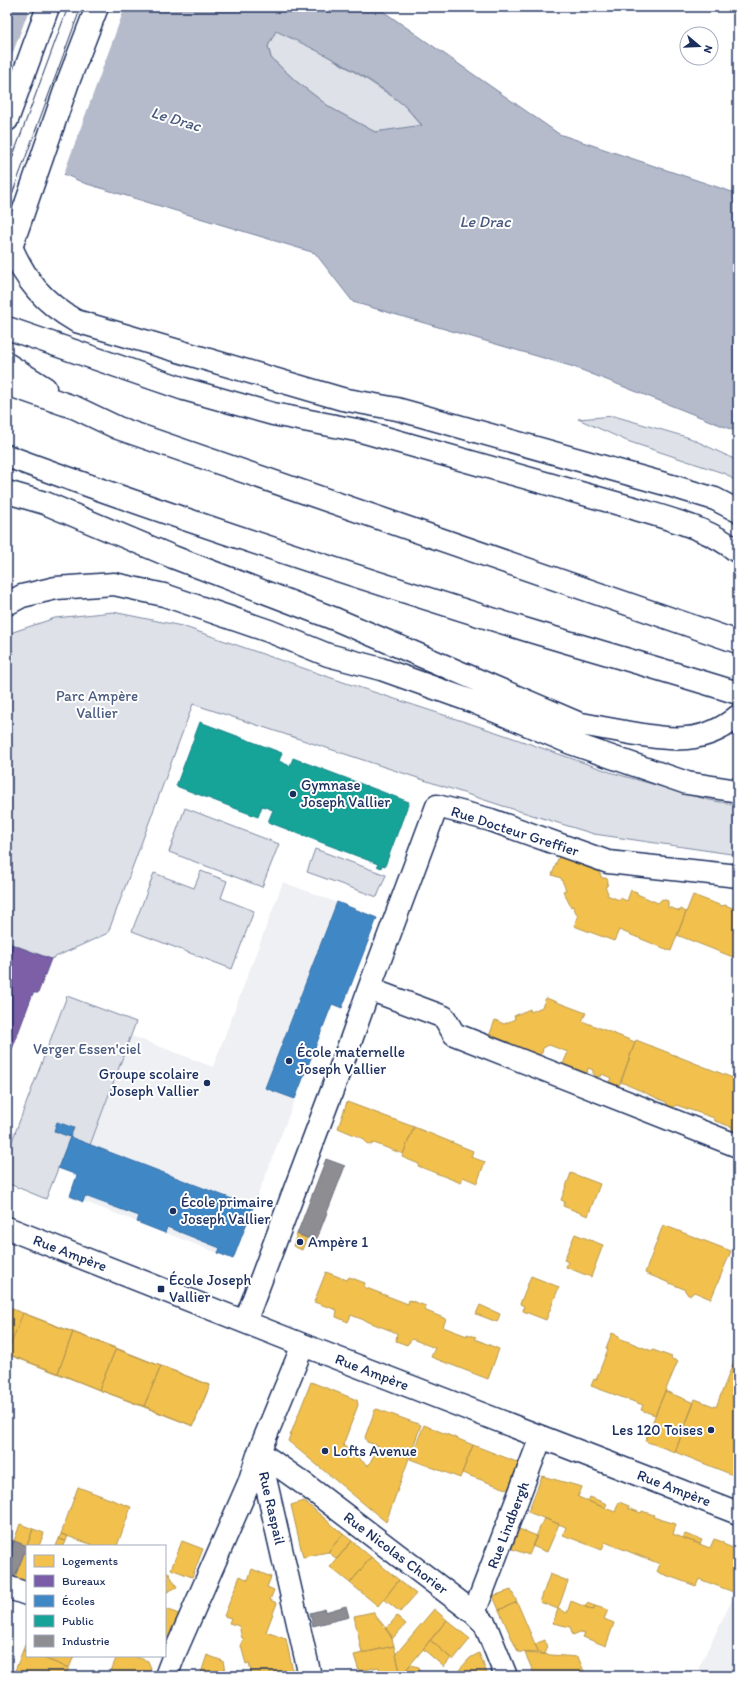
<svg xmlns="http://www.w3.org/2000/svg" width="745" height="1683" viewBox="0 0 745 1683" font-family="Itim,sans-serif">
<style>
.built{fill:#eff0f4}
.green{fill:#dee1e7;stroke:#7c88a2}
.water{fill:#b5bbca;stroke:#77839f;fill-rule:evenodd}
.pier{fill:#fff}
.homes{fill:#f2c14e;stroke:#b29553}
.offices{fill:#7b5ea7;stroke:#5e5091}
.schools{fill:#3f88c5;stroke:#346da6}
.public{fill:#17a398;stroke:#188087}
.industry{fill:#8d8d92;stroke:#6b7182}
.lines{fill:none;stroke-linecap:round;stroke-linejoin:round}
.minor-casing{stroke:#1b2f5e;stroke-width:25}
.major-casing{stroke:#1b2f5e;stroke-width:25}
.highway-casing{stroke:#1b2f5e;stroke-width:25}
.minor{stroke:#fff;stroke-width:22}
.major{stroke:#fff;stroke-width:22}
.highway{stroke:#fff;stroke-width:22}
.tram{stroke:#1b2f5e;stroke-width:1}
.poi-dot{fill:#1b2f5e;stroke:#fff;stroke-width:1.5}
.labels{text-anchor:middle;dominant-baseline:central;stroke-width:4;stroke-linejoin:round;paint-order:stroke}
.park-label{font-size:15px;fill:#4c5c80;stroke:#fff}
.poi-label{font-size:15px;fill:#1b2f5e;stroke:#fff;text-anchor:start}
.street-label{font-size:15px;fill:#1b2f5e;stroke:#fff}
.water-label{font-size:16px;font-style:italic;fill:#49597e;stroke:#fff}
</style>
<rect width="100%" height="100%" fill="#fff"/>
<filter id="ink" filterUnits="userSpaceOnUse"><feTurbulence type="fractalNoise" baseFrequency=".025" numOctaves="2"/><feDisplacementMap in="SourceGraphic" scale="8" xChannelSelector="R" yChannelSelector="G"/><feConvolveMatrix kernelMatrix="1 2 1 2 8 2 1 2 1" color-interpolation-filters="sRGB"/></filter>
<g filter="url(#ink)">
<path class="built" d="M283,882L377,918L342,1008L332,1004L233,1259L70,1196L77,1175L58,1168L70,1137L90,1145L132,1036L213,1067Z
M733,1598L738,1600V1676H699V1667Z"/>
<path class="green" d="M276,30L312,47L363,77L402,103L422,126L375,132L331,108L297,82L271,58L268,46Z
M614,416L690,438L738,461V483L726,474L627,441L578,419Z
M113,612L182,626L346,683L499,733L613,773L709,800L738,805V855L594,834L503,806L193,704L108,933L51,959L7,942V637L13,632L55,618Z
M185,808L279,844L262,887L169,852Z
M315,849L386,875L377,897L307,872Z
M201,871L227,881L221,898L254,911L232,969L132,931L154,873L194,888Z
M67,996L136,1022L90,1145L70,1138L46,1199L7,1183V1154Z"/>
<path class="water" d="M7,7H377L559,134L738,194V432L574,367L353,302L315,253L84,183L7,149ZM276,31C319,51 364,73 401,103C409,109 415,118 422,125L375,132L331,108L297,82L271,58L268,46Z"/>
<path class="pier" d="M30,7H125L63,176L7,152V68Z"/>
<path class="homes" d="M559,856L599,872L602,878H606L608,880L607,886L605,887L608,893L607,895L619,900L620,898L627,901L631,890L637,892V894L658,903L662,899L668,901V907L680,911L681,909L686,912L671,951L619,930L614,941L574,926L578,917L573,906L571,907L563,891L566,890L561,878L552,875Z
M693,895L722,906L725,905L738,910V959L677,935Z
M546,998L586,1013L582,1021L635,1042L619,1086L609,1082L611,1078L602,1074L601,1076L596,1077L593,1073V1070L588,1068L587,1073L563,1064L568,1052L549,1045L543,1048L542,1053L538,1055L534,1052L527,1055L488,1039L495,1020L504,1024L515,1019L514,1016L530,1009L531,1012L542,1007Z
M636,1040L738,1080V1133L732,1132V1127L715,1121L714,1118L676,1105L672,1108L668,1107L666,1102L621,1082Z
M347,1102L414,1127L403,1154L374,1143L371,1145L366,1143L364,1139L338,1128Z
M414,1127L473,1151L471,1157L485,1162L477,1183L463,1177L461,1183L418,1166L419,1164L402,1157Z
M571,1173L600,1184L588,1216L563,1206L565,1202L561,1200Z
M663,1225L731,1251L711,1299L694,1292L691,1295H688L684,1289L645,1273Z
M297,1234L307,1238L302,1250L293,1246Z
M575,1234L603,1245L591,1277L566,1267L568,1262L564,1260Z
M326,1272L347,1280L349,1277L365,1283L364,1287L408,1304L409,1300L426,1306L424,1310L446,1319L443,1327L467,1336V1334L476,1337L475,1339L499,1349L488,1379L431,1357L435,1348L412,1339L407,1345L396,1341L397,1333L351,1315L348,1322L336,1317L337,1310L314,1302Z
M531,1276L559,1287L546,1320L523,1311L524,1306L520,1304Z
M480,1305L500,1314L497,1322L476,1314Z
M7,1307L210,1385L193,1426L7,1354Z
M23,1313L73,1332L58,1373L7,1354Z
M73,1332L116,1348L99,1390L58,1373Z
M612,1333L619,1336V1338L652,1351L653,1350L672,1357L671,1359L678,1361L655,1415L641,1410L643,1405L591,1386L594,1379L596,1380L608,1349L606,1348Z
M116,1348L161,1366L144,1406L99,1390Z
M738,1351V1477L675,1452L695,1399L716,1407Z
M161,1366L210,1385L193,1426L144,1406Z
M311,1382L357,1400L358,1405L343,1445L368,1466L379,1446L367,1442L365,1437L375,1410L377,1409L421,1425L386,1522L288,1441Z
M665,1391L694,1403L675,1452L645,1441Z
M424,1425L473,1445L460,1478L410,1459Z
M473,1445L522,1464L512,1491L462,1473Z
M542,1476L582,1487L578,1497L615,1512L619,1502L629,1506L628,1508L641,1513L642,1511L654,1515L653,1517L676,1524L673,1534L683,1538L710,1548L714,1539L723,1542V1544L738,1550V1589L736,1593L699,1579L696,1586L657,1572L660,1564L605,1542L602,1550L563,1535L566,1527L528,1512Z
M78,1487L131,1507L117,1546H96L61,1534Z
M590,1497L607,1504L605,1508L588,1501Z
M304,1501L343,1534L328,1552L303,1557L291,1505Z
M544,1518L559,1524L547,1552L532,1546Z
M20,1524L33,1529L27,1546L14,1541Z
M33,1529L44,1533L39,1546H27V1584L14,1579Z
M519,1529L537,1536L529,1555L512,1549Z
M61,1534L68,1536L66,1541L59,1539Z
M343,1534L352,1541L337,1559L328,1552Z
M685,1534L702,1540L700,1544L683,1538Z
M59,1539L66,1541L64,1546H56Z
M182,1541L203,1549L192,1577L171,1569Z
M352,1541L371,1557L350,1583L330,1567Z
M371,1557L399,1580L378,1606L350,1583Z
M252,1569L271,1577L267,1587L274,1590L270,1600L277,1603L266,1632L286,1639L294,1676H252L249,1663L246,1664L241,1646L244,1639L242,1638L239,1626L229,1623L231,1618L224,1616L240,1576L248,1580Z
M165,1571L168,1572L177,1587L165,1593Z
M550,1574L568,1581L558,1609L540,1602Z
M399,1580L416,1594L400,1612L384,1599Z
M511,1590L517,1602L499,1610L493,1596Z
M571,1601L593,1610L595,1606L608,1610L604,1619L614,1623L606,1646L583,1637L585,1633L580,1632L573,1635L570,1627L553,1623L558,1609L567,1613Z
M517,1602L535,1644L539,1653L518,1652L499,1610Z
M587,1603L595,1606L593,1610L585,1607Z
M165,1609L179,1614L170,1638L165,1636Z
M434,1609L447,1620L401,1676L396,1654Z
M373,1612L391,1635L394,1646L362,1653L354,1616Z
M397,1616L406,1624L392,1639L386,1629Z
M447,1620L470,1639L453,1660L430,1640Z
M27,1640V1652L23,1650Z
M430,1640L451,1658L444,1667L423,1649Z
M545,1640L547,1649L545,1654L539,1653L535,1644Z
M7,1643L10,1644L7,1652Z
M394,1646L401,1676H381L379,1667L359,1671L354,1655Z
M23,1650L27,1652V1656H38L69,1668L65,1676H13Z
M479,1653L488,1676H461L459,1670L470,1658Z
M525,1653L578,1657L586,1676H535Z
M207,1655L223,1661L226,1676H200Z
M38,1656H74L69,1668Z
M117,1656H134L148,1661L151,1668L148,1676H109Z
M410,1665L419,1667L421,1676H401Z"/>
<path class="offices" d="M7,943L51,959L38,993H33L8,1060L11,1061L7,1072Z"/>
<path class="schools" d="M337,902L377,918L342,1008L332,1004L295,1099L265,1088Z
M57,1122L74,1128L70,1137L54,1131Z
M70,1137L253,1207L233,1259L218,1253L220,1248L167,1227L165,1233L137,1222L139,1216L85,1196L83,1202L70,1196L77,1175L58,1168Z"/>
<path class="public" d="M200,722L282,753L279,761L290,766L293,758L409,802L385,866L382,865L381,868L377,866L378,864L268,822L273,810L262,806L258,817L176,786Z"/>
<path class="industry" d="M326,1159L345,1166L316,1241L297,1234Z
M7,1539L14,1541L7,1559Z
M14,1541L27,1546L14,1579L7,1576V1559Z
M346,1606L349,1617L313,1626L310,1613L325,1609V1612Z"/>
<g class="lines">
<g class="minor-casing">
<path id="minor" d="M369,989L444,1017L454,1034L738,1146
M7,1228L303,1345L738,1513
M245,1322L351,1040L369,989L437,806L491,820L608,862L738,876
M259,1452L307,1486L474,1613L485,1624L506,1676
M259,1452L310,1676
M7,1587L27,1594
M474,1613L541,1437
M166,1676L176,1650L249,1483L259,1452L303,1345"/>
</g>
<g class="major-casing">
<path id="major" d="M7,120L48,7
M7,259L68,82L97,7"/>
</g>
<g class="highway-casing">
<path id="highway" d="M11,247C26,281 43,302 76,321L342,399L397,409L672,486L715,499L738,511
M7,328L184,389L273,414L361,431L630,507C665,518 710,528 738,552
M7,364L45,388
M7,384L76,408L118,428L738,642
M7,456C178,519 353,576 527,630C597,651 668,671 738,693
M7,492L45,503L173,557L335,619L580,724
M7,604L22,596L56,588L114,584L164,595L269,631L328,655L381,669L474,702L571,743L687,783L738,791
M565,721C585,725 605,728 625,732C667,739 702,747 738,716"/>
</g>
<use href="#minor" class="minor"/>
<use href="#major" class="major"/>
<use href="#highway" class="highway"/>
<path class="tram" d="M7,172L68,7
M7,208L81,7"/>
</g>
</g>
<g class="poi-dot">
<circle cx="293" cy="794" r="4"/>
<circle cx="289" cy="1061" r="4"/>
<circle cx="207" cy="1083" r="4"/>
<circle cx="173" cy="1211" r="4"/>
<circle cx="300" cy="1242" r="4"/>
<rect x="157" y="1285" width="8" height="8" rx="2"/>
<circle cx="711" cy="1430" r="4"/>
<circle cx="325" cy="1451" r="4"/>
</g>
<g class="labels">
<g class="park-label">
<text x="97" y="696">Parc Ampère<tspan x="97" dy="17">Vallier</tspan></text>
<text x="87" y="1049">Verger Essen'ciel</text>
</g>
<g class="poi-label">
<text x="301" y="785">Gymnase<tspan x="301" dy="17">Joseph Vallier</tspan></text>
<text x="297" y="1052">École maternelle<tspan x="297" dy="17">Joseph Vallier</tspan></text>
<text x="199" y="1074" text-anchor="end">Groupe scolaire<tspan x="199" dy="17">Joseph Vallier</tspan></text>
<text x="181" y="1202">École primaire<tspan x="181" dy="17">Joseph Vallier</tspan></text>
<text x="308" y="1242">Ampère 1</text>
<text x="169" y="1280">École Joseph<tspan x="169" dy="17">Vallier</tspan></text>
<text x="703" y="1430" text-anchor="end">Les 120 Toises</text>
<text x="333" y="1451">Lofts Avenue</text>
</g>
<g class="street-label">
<text transform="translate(515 831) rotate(18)">Rue Docteur Greffier</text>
<text transform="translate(70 1253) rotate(21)">Rue Ampère</text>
<text transform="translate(372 1372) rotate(21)">Rue Ampère</text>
<text transform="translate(674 1488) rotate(21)">Rue Ampère</text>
<text transform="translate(272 1508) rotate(77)">Rue Raspail</text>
<text transform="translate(508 1525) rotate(-69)">Rue Lindbergh</text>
<text transform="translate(396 1553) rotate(37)">Rue Nicolas Chorier</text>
</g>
<g class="water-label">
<text transform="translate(176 119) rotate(17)">Le Drac</text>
<text x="485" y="221">Le Drac</text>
</g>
</g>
<rect width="745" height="1683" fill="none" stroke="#fff" stroke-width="24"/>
<rect x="12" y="12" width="721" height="1659" fill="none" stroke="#1b2f5e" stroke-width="1.5" filter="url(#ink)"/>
<rect x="26" y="1545" width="140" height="112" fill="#ffffff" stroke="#a4acbf"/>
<rect x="34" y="1555" width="20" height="12" fill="#f2c14e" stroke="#a4acbf"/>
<text x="62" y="1565" font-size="12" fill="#1b2f5e">Logements</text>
<rect x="34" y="1575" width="20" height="12" fill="#7b5ea7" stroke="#a4acbf"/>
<text x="62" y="1585" font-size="12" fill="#1b2f5e">Bureaux</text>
<rect x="34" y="1595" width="20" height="12" fill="#3f88c5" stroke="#a4acbf"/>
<text x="62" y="1605" font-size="12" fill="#1b2f5e">Écoles</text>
<rect x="34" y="1615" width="20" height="12" fill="#17a398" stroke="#a4acbf"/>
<text x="62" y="1625" font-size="12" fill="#1b2f5e">Public</text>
<rect x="34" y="1635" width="20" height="12" fill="#8d8d92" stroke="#a4acbf"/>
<text x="62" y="1645" font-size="12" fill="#1b2f5e">Industrie</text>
<g transform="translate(699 46) rotate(109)"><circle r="19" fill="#ffffff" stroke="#a4acbf"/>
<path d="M0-3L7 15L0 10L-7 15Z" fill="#1b2f5e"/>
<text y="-6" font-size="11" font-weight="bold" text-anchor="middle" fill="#1b2f5e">N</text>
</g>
</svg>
